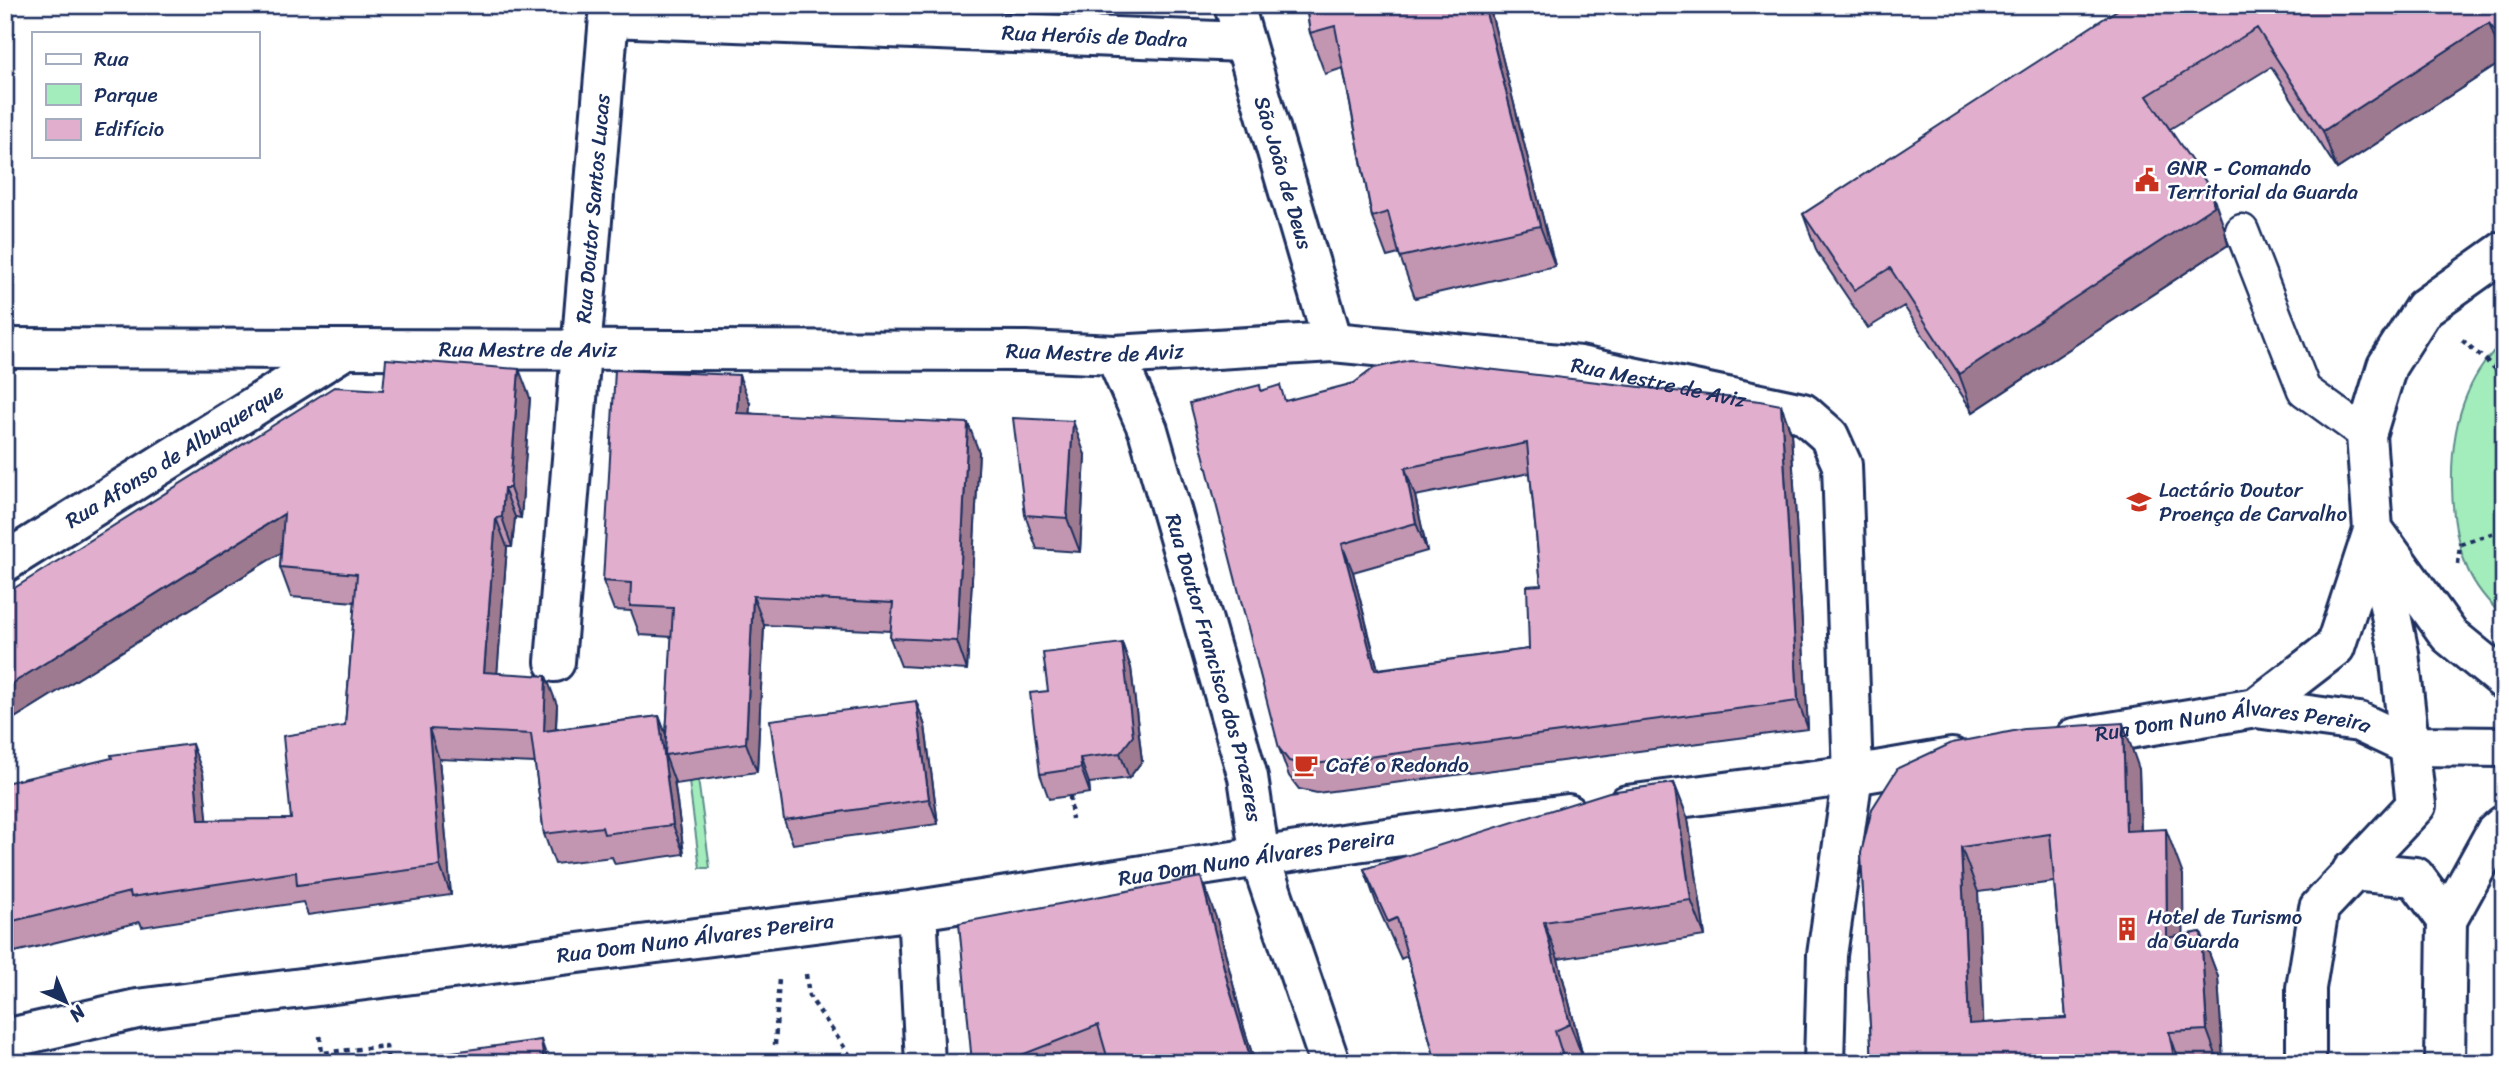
<svg xmlns="http://www.w3.org/2000/svg" width="2509" height="1068" viewBox="0 0 2509 1068" font-family="Sriracha,sans-serif">
<style>
.green{fill:#a3ecbb;stroke:#5f8e8c;stroke-width:2}
.lines{fill:none;stroke-linecap:round;stroke-linejoin:round}
.service-casing{stroke:#1b2f5e;stroke-width:37}
.minor-casing{stroke:#1b2f5e;stroke-width:44}
.tertiary-casing{stroke:#1b2f5e;stroke-width:44}
.primary-casing{stroke:#1b2f5e;stroke-width:44}
.path{stroke:#1b2f5e;stroke-width:4.5;stroke-dasharray:5 5;stroke-linecap:butt}
.service{stroke:#fff;stroke-width:32}
.minor{stroke:#fff;stroke-width:38}
.tertiary{stroke:#fff;stroke-width:38}
.primary{stroke:#fff;stroke-width:38}
.wall{fill:#c296b0;stroke:#1b2f5e;stroke-width:2;fill-rule:evenodd}
.shaded-wall{fill:#9e7a90;stroke:#1b2f5e;stroke-width:2}
.building{fill:#e1afcd;stroke:#1b2f5e;stroke-width:2;fill-rule:evenodd}
.labels{text-anchor:middle;dominant-baseline:central;stroke-width:5;stroke-linejoin:round;paint-order:stroke}
.street-label{font-size:21px;fill:#1b2f5e;stroke:#fff}
.poi-label{font-size:21px;fill:#1b2f5e;stroke:#fff;text-anchor:start}
</style>
<rect width="100%" height="100%" fill="#fff"/>
<filter id="ink" filterUnits="userSpaceOnUse"><feTurbulence type="fractalNoise" baseFrequency=".0143" numOctaves="2"/><feDisplacementMap in="SourceGraphic" scale="14" xChannelSelector="R" yChannelSelector="G"/><feConvolveMatrix kernelMatrix="1 2 1 2 8 2 1 2 1" color-interpolation-filters="sRGB"/></filter>
<g filter="url(#ink)">
<path class="green" d="M2504,339V617C2490,604 2476,588 2468,570C2447,522 2446,441 2468,392C2476,372 2490,355 2504,339Z
M680,711L689,712L710,868H700Z"/>
<g class="lines">
<g class="service-casing">
<path id="service" d="M2242,231L2304,390L2366,435"/>
</g>
<g class="minor-casing">
<g id="minor">
<path id="s1" d="M1234,5L1333,342"/>
<path id="s2" d="M610,17L1243,42"/>
<path id="s3" d="M5,348L1026,351L1115,355L1333,342L1580,366L1803,413L1829,436L1842,465L1853,775L1827,955L1824,1063"/>
<path id="s4" d="M1115,355L1148,430L1248,777L1260,858L1330,1063"/>
<path id="s5" d="M5,562L344,350"/>
<path id="s6" d="M555,662L610,5"/>
<path d="M2256,708L2335,647L2373,531"/>
<path d="M2352,871L2415,877L2447,920L2445,1063"/>
<path d="M917,910L925,1063"/>
<path d="M2447,920L2495,833L2504,825"/>
<path d="M2306,1063V988L2319,908L2416,805L2399,653L2373,529"/>
</g>
</g>
<g class="tertiary-casing">
<g id="tertiary">
<path id="s7" d="M2074,738L2256,708L2359,722L2410,746L2504,747"/>
<path d="M1627,805L1853,775L1952,758"/>
<path id="s8" d="M5,1039L137,1009L917,910L1356,842L1568,814"/>
</g>
</g>
<g class="primary-casing">
<path id="primary" d="M2504,251L2424,308L2387,366L2366,435L2373,529L2449,635L2504,680"/>
</g>
<path class="path" d="M2462,340L2504,376
M2458,564L2460,544L2504,530
M1070,796L1072,819
M806,974L809,996L855,1063
M320,1036L322,1053L386,1046L388,1063
M775,1045L779,978"/>
<use href="#service" class="service"/>
<use href="#minor" class="minor"/>
<use href="#tertiary" class="tertiary"/>
<use href="#primary" class="primary"/>
</g>
<path class="wall" d="M1306,5H1489L1555,266L1415,298L1399,254L1387,257L1372,217L1343,68L1325,74L1310,33Z
M2113,5H2504V63L2503,61L2337,169L2271,67L2170,129L2224,227L2228,245L1973,412L1904,306L1868,328L1817,252L1803,214L2117,11Z
M1261,391L1286,401L1781,405L1791,433L1808,729L1317,793L1299,789L1289,776L1279,748ZM1530,473L1541,585L1529,649L1378,669L1353,572L1427,551L1415,496Z
M530,398L521,518L515,517L512,547H507L497,673L557,705L556,729L659,716L666,735L672,637L640,635L631,611L614,610L603,581L750,404L749,413L979,452L967,670L901,666L890,638L891,631L764,625L757,772L676,784L674,780L684,854L615,864L612,857L555,864L544,834L535,763L439,759L451,895L308,915L303,902L142,927L140,922L15,952L13,947L5,949V783L203,773L207,820L291,819L345,726L355,602L291,597L280,567L281,552L5,724V594Z
M1085,455L1080,552L1037,549L1025,515Z
M1122,643L1131,668L1142,761L1129,778L1089,783L1090,793L1049,799L1040,774L1048,691Z
M916,701L925,726L938,824L793,844L784,820Z
M2139,769L2141,830L2183,875V935L2201,932L2218,977L2223,1063H1872L1861,853ZM2054,882L2066,1018L1983,1023L1978,892Z
M1674,783L1688,819L1705,936L1558,959L1584,1061L1580,1063H1436L1407,956L1401,959L1377,905L1364,869Z
M1217,920L1244,1028L1255,1063H972Z"/>
<path class="shaded-wall" d="M1484,5H1489L1555,266L1540,226Z
M2489,23L2503,61L2337,169L2323,131Z
M2504,33V50L2499,36Z
M2210,188L2224,227L2228,245L1973,412L1959,374Z
M519,369L530,398L521,518L510,488Z
M739,375L750,404L748,442L737,413Z
M1781,405L1791,433L1808,729L1798,701Z
M1073,421L1085,455L1080,552L1067,518Z
M968,423L979,452L967,670L957,641Z
M1405,468L1415,496L1427,551L1416,523Z
M504,488L515,517L512,547L502,517Z
M284,514L295,544L5,724V688Z
M496,518L507,547L495,702L484,672Z
M1342,544L1353,572L1385,698L1375,670Z
M753,596L764,625L757,772L746,743Z
M1122,643L1131,668L1142,761L1129,778L1120,753Z
M546,676L557,705L554,760L544,731Z
M916,701L925,726L938,824L929,799Z
M659,716L670,746L665,755L674,780L684,854L673,825Z
M2123,723L2139,769L2142,877L2126,831Z
M429,729L439,759L451,895L440,866Z
M192,744L203,773L210,849L199,820Z
M1080,758L1089,783L1090,793L1081,768Z
M1674,783L1688,819L1705,936L1691,900Z
M2166,829L2183,875L2184,984L2167,938Z
M1961,847L1978,892L1985,1063L1969,1024Z
M1201,877L1217,920L1244,1028L1255,1063H1252L1228,984Z
M1544,922L1558,959L1584,1061L1570,1024Z
M2201,932L2218,977L2223,1063H2219L2207,1030Z
M2169,1032L2180,1063H2175Z
M541,1040L549,1063H544Z"/>
<path class="building" d="M1306,5H1484L1540,226L1400,257L1388,212L1372,217L1335,26L1310,33Z
M2122,5H2504V33L2499,36L2489,23L2323,131L2257,28L2147,96L2210,188L2214,206L1959,374L1890,268L1854,290L1803,214L2123,6Z
M386,359L519,369L510,488H504L502,517L496,518L484,672L546,676L544,731L659,716L673,825L604,834L602,827L544,834L531,734L429,729L440,866L297,885L296,872L131,897L130,892L5,923V783L112,758L111,755L192,744L199,820L291,819L283,736L345,726L357,574L280,567L284,514L5,688V594L334,387L383,390Z
M1410,360L1760,401L1781,405L1798,701L1307,765L1289,761L1279,748L1190,403L1260,385L1261,391L1280,385L1285,401L1354,383L1374,368ZM1527,443L1541,585L1527,586L1529,649L1375,670L1342,544L1416,523L1405,468Z
M615,370L739,375L737,413L968,423L957,641L890,638L893,603L753,596L746,743L665,755L673,608L630,606L631,583L603,581Z
M1013,418L1073,421L1067,518L1025,515Z
M1122,643L1133,736L1120,753L1080,758L1081,768L1040,774L1030,693L1048,691L1043,653Z
M916,701L929,799L784,820L770,720Z
M2123,723L2126,831L2166,829L2167,938L2201,932L2207,1030L2169,1032L2175,1063H1872L1861,853L1872,809L1898,768L1952,743L2024,729ZM2050,834L2066,1018L1969,1024L1961,847Z
M1674,783L1691,900L1544,922L1570,1024L1555,1031L1565,1063H1436L1397,918L1388,922L1364,869L1609,792Z
M1201,877L1228,984L1252,1063H1109L1098,1025L1019,1056L987,1063H972L959,923Z
M541,1040L544,1063H416L415,1057Z"/>
</g>
<defs>
<g id="civic-bare" transform="scale(1.89)"><path d="M-.6-6.5H3V-4.5H.6V-3L4-1V1h2V6H-6V1h2V-1L-.6-3ZM-1.2 2.5V6h2.4V2.5Z" fill="#c8321e" stroke="#fff" stroke-width="2.5" paint-order="stroke"/></g>
<g id="school-bare" transform="scale(1.89)"><path d="M0-5L7-2L0 1L-7-2ZM-4 1L0 2.5L4 1V4Q0 6-4 4Z" fill="#c8321e" stroke="#fff" stroke-width="2.5" paint-order="stroke"/></g>
<g id="cafe-bare" transform="scale(1.89)"><path d="M-5.5-4.5H6V0H3Q3 3.5 0 3.5H-2.5Q-5.5 3.5-5.5 0ZM3-3.2v2h1.7v-2ZM-6 4.5H4V6H-6Z" fill="#c8321e" stroke="#fff" stroke-width="2.5" paint-order="stroke"/></g>
<g id="building-bare" transform="scale(1.89)"><path d="M-4-6H4V6H1V3H-1V6H-4ZM-2.5-4.3h1.7v1.8h-1.7ZM.8-4.3h1.7v1.8H.8ZM-2.5-1h1.7V.8h-1.7ZM.8-1h1.7V.8H.8Z" fill="#c8321e" stroke="#fff" stroke-width="2.5" paint-order="stroke"/></g>
</defs>
<g fill-rule="evenodd">
<use href="#civic-bare" x="2147" y="180"/>
<use href="#school-bare" x="2139" y="502"/>
<use href="#cafe-bare" x="1306" y="765"/>
<use href="#building-bare" x="2127" y="929"/>
</g>
<g class="labels">
<g class="street-label">
<text stroke="none"><textPath href="#s2" startOffset="485">Rua Heróis de Dadra</textPath></text>
<text stroke="none"><textPath href="#s1" startOffset="175">São João de Deus</textPath></text>
<text stroke="none"><textPath href="#s6" startOffset="455">Rua Doutor Santos Lucas</textPath></text>
<text stroke="none"><textPath href="#s3" startOffset="523">Rua Mestre de Aviz</textPath></text>
<text stroke="none"><textPath href="#s3" startOffset="1090">Rua Mestre de Aviz</textPath></text>
<text stroke="none"><textPath href="#s3" startOffset="1657">Rua Mestre de Aviz</textPath></text>
<text stroke="none"><textPath href="#s5" startOffset="200">Rua Afonso de Albuquerque</textPath></text>
<text stroke="none"><textPath href="#s4" startOffset="329">Rua Doutor Francisco dos Prazeres</textPath></text>
<text stroke="none"><textPath href="#s7" startOffset="161">Rua Dom Nuno Álvares Pereira</textPath></text>
<text stroke="none"><textPath href="#s8" startOffset="1265">Rua Dom Nuno Álvares Pereira</textPath></text>
<text stroke="none"><textPath href="#s8" startOffset="698">Rua Dom Nuno Álvares Pereira</textPath></text>
</g>
<g class="poi-label">
<text x="2167" y="168">GNR - Comando<tspan x="2167" dy="24">Territorial da Guarda</tspan></text>
<text x="2159" y="490">Lactário Doutor<tspan x="2159" dy="24">Proença de Carvalho</tspan></text>
<text x="1326" y="765">Café o Redondo</text>
<text x="2147" y="917">Hotel de Turismo<tspan x="2147" dy="24">da Guarda</tspan></text>
</g>
</g>
<rect width="2509" height="1068" fill="none" stroke="#fff" stroke-width="28"/>
<rect x="14" y="14" width="2481" height="1040" fill="none" stroke="#1b2f5e" stroke-width="2.5" filter="url(#ink)"/>
<rect x="32" y="32" width="228" height="126" fill="#ffffff" stroke="#a4acbf" stroke-width="2"/>
<rect x="46" y="54" width="35" height="10" fill="#ffffff" stroke="#a4acbf" stroke-width="2"/>
<text x="94" y="66" font-size="21" fill="#1b2f5e">Rua</text>
<rect x="46" y="84" width="35" height="21" fill="#a3ecbb" stroke="#a4acbf" stroke-width="2"/>
<text x="94" y="102" font-size="21" fill="#1b2f5e">Parque</text>
<rect x="46" y="119" width="35" height="21" fill="#e1afcd" stroke="#a4acbf" stroke-width="2"/>
<text x="94" y="136" font-size="21" fill="#1b2f5e">Edifício</text>
<g transform="translate(66 1002) rotate(136)" stroke="#ffffff" stroke-width="5" paint-order="stroke">
<path d="M0-5L12 26L0 18L-12 26Z" fill="#1b2f5e"/>
<text y="-10" font-size="19" font-weight="bold" text-anchor="middle" fill="#1b2f5e">N</text>
</g>
</svg>
